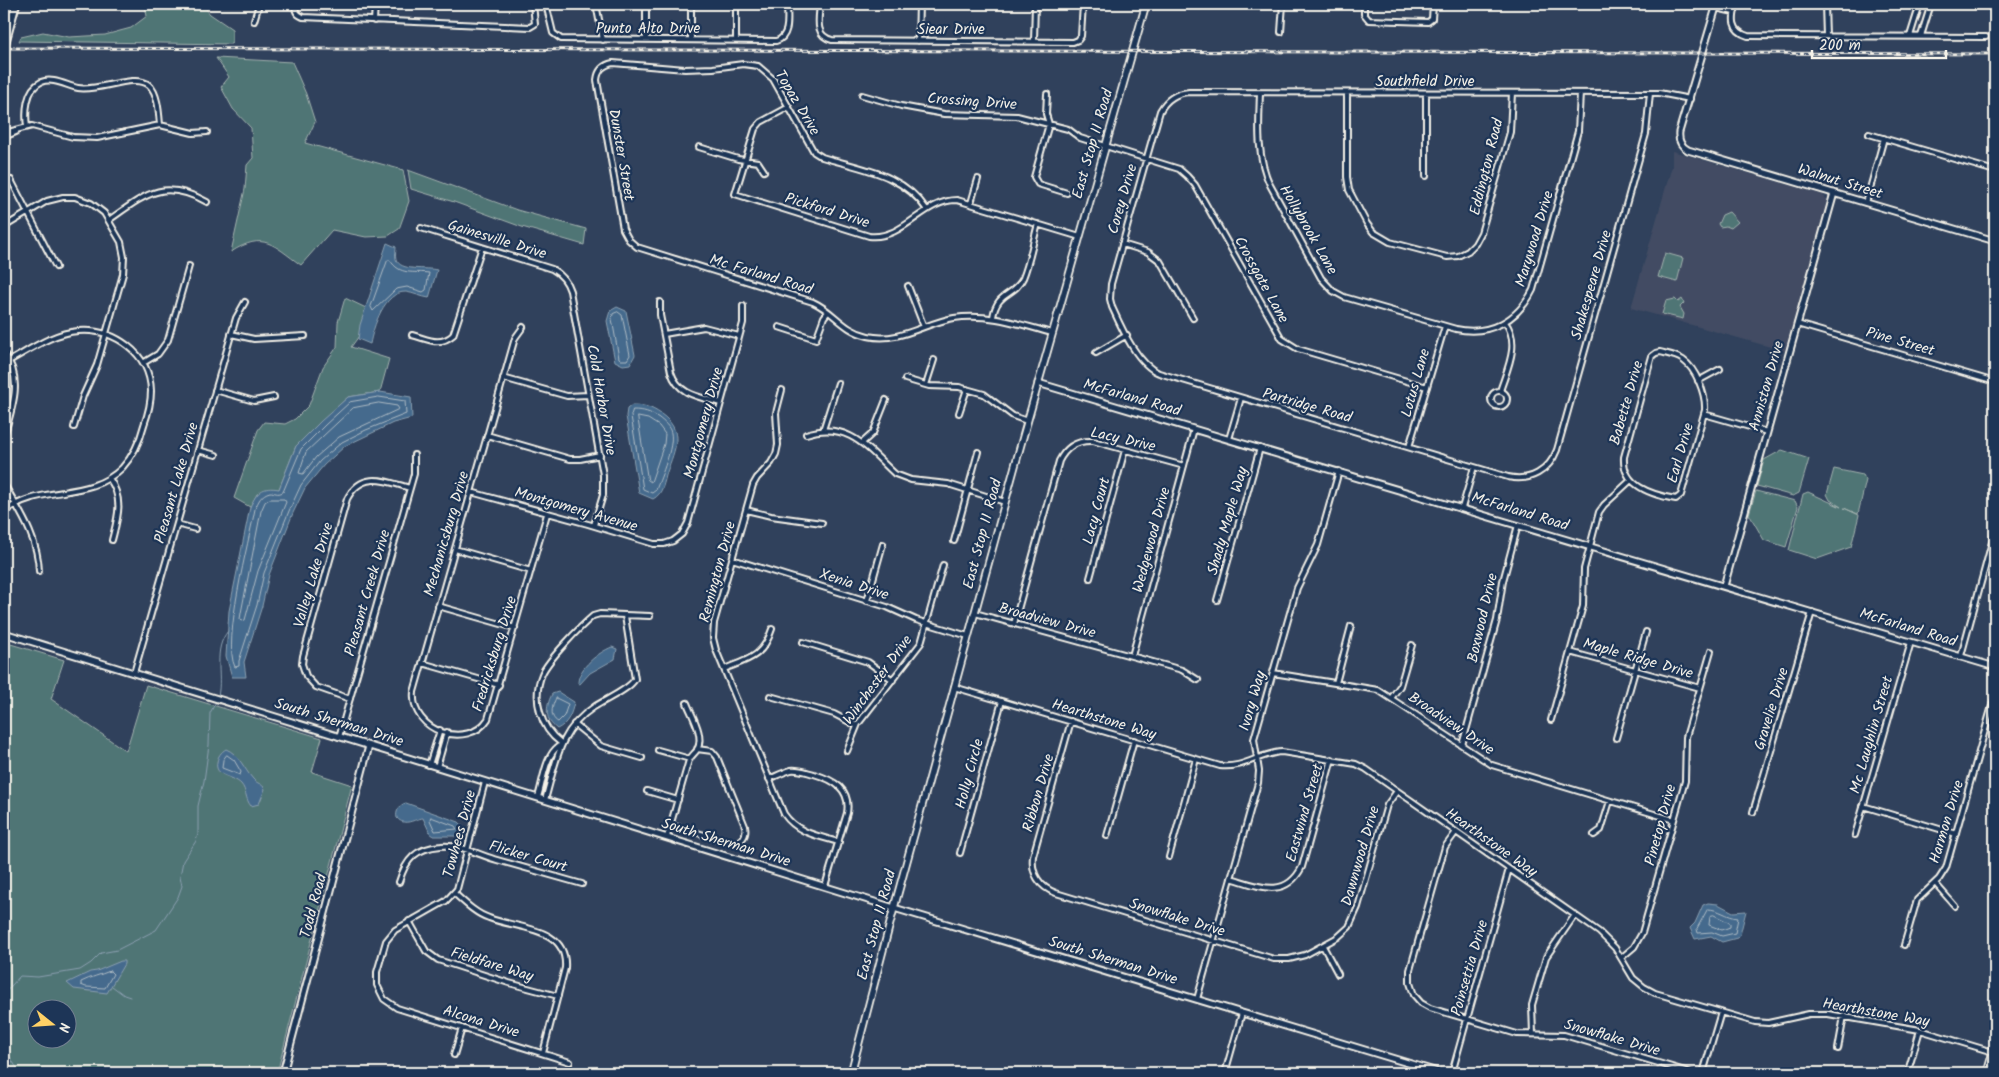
<svg xmlns="http://www.w3.org/2000/svg" width="1999" height="1077" viewBox="0 0 1999 1077" font-family="Kalam,sans-serif">
<style>
.built{fill:#424c63}
.green{fill:#507475;stroke:#a2b2ae;fill-rule:evenodd}
.water{fill:#456a8d;stroke:#8ba0b1}
.lines{fill:none;stroke-linecap:round;stroke-linejoin:round}
.shore{stroke:#aebbc4;stroke-width:1}
.stream{stroke:#8ba0b1;stroke-width:1}
.minor-casing{stroke:#f4f1e8;stroke-width:8}
.tertiary-casing{stroke:#f4f1e8;stroke-width:9}
.secondary-casing{stroke:#f4f1e8;stroke-width:9}
.primary-casing{stroke:#f4f1e8;stroke-width:10}
.minor{stroke:#1d3557;stroke-width:4}
.tertiary{stroke:#1d3557;stroke-width:5}
.secondary{stroke:#1d3557;stroke-width:5.5}
.primary{stroke:#1d3557;stroke-width:6}
.rail-casing{stroke:#f4f1e8;stroke-width:3}
.rail{stroke:#1d3557;stroke-width:1;stroke-dasharray:4;stroke-linecap:butt}
.labels{text-anchor:middle;dominant-baseline:central;stroke-width:4.5;stroke-linejoin:round;paint-order:stroke}
.street-label{font-size:15px;fill:#f4f1e8;stroke:#1d3557}
</style>
<rect width="100%" height="100%" fill="#30415c"/>
<filter id="ink" filterUnits="userSpaceOnUse"><feTurbulence type="fractalNoise" baseFrequency=".02" numOctaves="2"/><feDisplacementMap in="SourceGraphic" scale="10" xChannelSelector="R" yChannelSelector="G"/><feConvolveMatrix kernelMatrix="1 2 1 2 8 2 1 2 1" color-interpolation-filters="sRGB"/></filter>
<g filter="url(#ink)">
<path class="built" d="M1672,151L1823,195L1827,200L1785,351L1631,308L1672,166Z"/>
<path class="green" d="M142,4H202L210,14L232,29V44L19,41L21,37L43,32L69,37L105,35L131,28L147,16L145,6Z
M216,58L292,62L306,94L315,122L305,143L403,170L409,201L399,229L388,236L366,237L332,230L301,265C273,245 264,231 231,252L245,189L247,165L253,158L251,128L233,109L221,87L229,77Z
M408,170L517,210L586,229L584,245L522,227L454,202L411,189Z
M1729,212L1738,222L1731,228L1726,226L1720,227L1718,224L1722,215Z
M1665,253L1683,258L1677,282L1658,277Z
M345,298L366,308L359,336L351,347L389,359L380,392L348,397L296,446L279,489L257,494L250,507L234,498L258,430L264,422L285,424L295,419L309,405L323,367L337,347L338,322Z
M1675,299L1678,302L1682,299L1684,303L1680,307L1684,314L1683,319L1662,314L1666,301Z
M1782,450L1809,459L1799,493L1793,496L1757,486L1764,460Z
M1834,469L1863,475L1866,480L1858,514L1844,508L1859,515L1851,547L1817,559L1789,550L1803,494L1808,492L1841,507L1830,500L1827,494Z
M1756,491L1795,501L1798,507L1786,547L1764,540L1749,514Z
M4,642L64,660L51,699L126,751L146,685L322,738L312,772L352,785L277,1073H4ZM38,1010H68V1040H38Z"/>
<path class="water" d="M387,243L396,247C396,250 395,255 396,259C400,272 426,267 437,270L429,298C422,297 413,293 406,292C384,291 373,328 370,344L358,339L360,325Z
M617,307L626,311L635,355L630,364L623,365L615,361L607,321L610,311Z
M380,392L411,397L412,418L393,423L345,446L324,465L305,488L293,513L269,575L262,606L244,662L246,677H232L226,656L229,611L250,507C257,492 262,486 279,489L296,446L321,421L348,397Z
M632,405C644,405 651,407 661,414C685,431 675,449 667,472C664,482 663,494 653,499L639,493L626,416L627,409Z
M612,647L617,649L615,659L590,673L580,684L578,683C578,668 599,652 612,647Z
M558,692L574,702C572,713 568,724 557,729C545,720 545,708 552,694Z
M226,749C239,754 244,769 253,779C257,784 262,783 265,789L259,804L251,806C245,799 247,791 241,784C232,775 214,777 217,762C218,756 221,752 226,749Z
M406,803L459,822L463,826V832L458,836H434L430,833L423,818C414,819 405,827 397,818C395,812 400,804 406,803Z
M1708,903L1718,904L1733,912L1746,911L1740,935L1737,938L1722,942L1711,936L1695,939L1690,928L1695,923L1703,905Z
M121,961H124V964L107,993L74,989L67,983L90,972L97,971Z"/>
<g class="lines">
<path class="shore" d="M388,260H390C400,276 413,271 429,273L426,290L423,292L407,287L396,289L373,311L371,307Z
M618,312L622,315L630,355L627,360H621L619,358L612,319L613,314Z
M379,397L405,401L406,414L366,430L342,442L320,461L301,485L289,511L264,573L257,605L239,661V666L235,667C222,642 249,541 255,509C258,502 261,494 270,492C275,492 277,495 283,492L301,449L325,425L350,402Z
M379,403L397,406L399,409L339,437L316,457L303,474L299,473L306,452L353,408Z
M633,410C644,410 650,412 659,418C664,422 670,427 671,433C674,447 661,476 656,490L652,493L643,489L631,416Z
M638,417L648,419L659,426L665,434L664,444L651,482L648,480Z
M270,499H284L286,502L258,571L245,620L242,621L240,619L241,613L261,511L265,502Z
M556,698L568,704L564,716L558,722C549,717 552,706 556,698Z
M227,755L234,760L241,772L240,775L222,768L223,760Z
M431,817L455,826L457,829L435,831L430,820Z
M1708,909C1719,909 1727,917 1738,918L1735,933L1722,936L1712,932L1698,933L1697,929Z
M1714,915L1730,923V927L1722,930L1709,925L1710,916Z
M110,971L113,974L105,988L86,987L81,985V982C91,977 100,975 110,971Z"/>
<path class="stream" d="M218,696C223,674 212,650 228,631
M112,986L124,995L130,997
M4,994L20,976L38,977L80,970L91,963L101,953L117,950L156,930L178,897L182,886L180,876L183,861L196,841L198,834V806L204,781L209,745L210,713L217,700
M4,1048L20,1073"/>
<g class="minor-casing">
<path id="minor" d="M295,4C295,11 296,14 303,17L530,27L535,24L533,4
M546,4L553,33L561,39L776,41C791,37 787,16 787,4
M596,4L603,40
M691,4V40
M820,4C819,18 814,36 832,40L1073,42L1078,40L1081,36L1083,4
M1364,4V14L1369,20L1428,22L1432,19L1433,4
M1668,4L1717,5
M1737,4C1732,18 1731,31 1748,36L1986,37
M1825,4L1826,36
M736,5V40
M1716,8L1734,12
M4,17L11,19
M254,21L259,4
M374,21L375,4
M1281,32L1283,4
M1910,36L1920,4
M1921,36L1931,4
M646,40V8
M918,41L919,4
M1034,41L1035,4
M1260,93C1259,124 1256,155 1270,185L1321,278L1333,291L1344,297L1456,329C1490,336 1518,320 1533,290L1578,131L1580,93
M1347,93V177L1349,190L1367,224L1373,232L1390,242L1447,257L1458,256L1468,251L1475,244L1481,233L1510,132L1512,93
M1426,93V176
M1650,93L1646,134L1557,450C1549,471 1530,482 1508,477L1159,373C1137,364 1122,329 1112,307L1110,299L1111,284L1160,111C1166,100 1176,93 1189,92L1659,93L1690,99
M1047,94L1046,114L1049,124L1034,177L1038,184L1067,193
M862,95L901,106L944,114L1017,116L1068,129L1080,138L1179,169L1187,176L1195,185L1282,339L1298,349L1427,387
M789,107L761,122L755,129L735,194L869,236C904,240 923,200 957,200L1080,237
M27,127C25,112 26,89 41,82C53,77 67,86 78,88C98,92 135,73 149,85C158,93 159,113 160,125
M4,133L32,126L73,137L97,138L160,125L193,133L207,132
M1869,134L1995,171
M4,137L16,132
M699,147L738,159L758,162L764,171
M11,180L56,267
M971,203L978,179
M1866,203L1884,138
M927,210C903,173 861,169 822,157L814,152L773,79L758,66L743,64L713,68L685,69L613,63C603,65 598,70 597,80L623,229L629,240L637,247L813,302C835,312 842,330 868,336C900,343 924,323 954,318C988,313 1019,324 1052,333
M109,220C146,194 163,178 207,202
M4,227L47,201L63,197H75L91,203L104,213L121,242L124,257L123,274L97,365L83,396L74,427
M421,228L552,269C561,274 567,281 570,291L603,475V495L594,525
M1122,244L1148,252L1160,261L1193,318
M908,286L924,327
M660,302V315L671,372C678,395 700,397 721,403
M993,317C997,291 1014,297 1023,278C1030,261 1033,241 1038,224
M1797,324L1995,382
M523,327L515,338L414,692C410,732 468,750 488,719L547,514
M779,327L816,339L824,317L828,312
M231,334L254,339L305,336
M664,334L704,327L739,336
M412,335C428,339 439,347 453,335L482,247
M1660,352C1667,354 1676,355 1683,360C1696,369 1706,394 1705,410L1681,495L1676,499C1652,495 1622,486 1624,457L1652,356L1656,353Z
M4,353C24,379 12,408 4,436
M1096,353L1127,335
M143,363L158,354L168,340L189,266
M503,378L567,396L588,395
M905,379L929,386L959,387L984,394L1013,416L1027,421
M1698,381L1720,369
M926,385L934,360
M215,390L254,401L274,397
M782,390L776,413L778,445L776,454L771,463L757,478L753,485L714,623L713,638L716,650L784,814C797,833 818,836 839,842
M1500,391C1507,369 1521,343 1505,322
M1491 399a8 8 0 1 1 16 0a8 8 0 1 1-16 0Z
M959,413L967,389
M1704,414L1767,432
M823,430L838,383
M806,434C848,420 868,449 895,474L911,480L948,484L1005,502
M487,435L570,459H580L600,455
M1229,439L1241,398
M862,443L873,433L886,400
M1409,447L1445,326
M198,450L216,455
M109,478C124,499 118,517 112,540
M4,484C20,512 38,538 39,571
M471,492L588,524L654,544H664L673,541L682,534L688,523L743,323V306
M1462,508L1474,467
M746,510L771,516L822,523
M4,512C39,484 89,501 122,468C134,455 140,441 144,425C148,414 151,403 151,391C150,353 114,328 78,331C53,333 31,349 9,361
M177,524L195,529
M954,541L978,452
M455,549L531,571
M732,559L887,607L916,620L968,636
M1090,578L1125,450
M1217,600L1260,448
M867,601L883,544
M438,606L515,628
M975,613L1182,670L1198,680
M1014,624L1059,461C1066,447 1077,440 1093,441L1184,466
M803,642L868,662L893,680
M1570,652L1700,688
M1132,656L1194,429
M1961,656L1995,531
M422,663L499,685
M724,669C749,659 763,657 772,629
M134,673L236,318L245,302
M1273,673L1378,690L1492,765L1674,820
M1336,683L1351,626
M954,687L1220,766C1243,769 1260,753 1282,752L1356,764L1366,769L1599,932L1615,948L1633,978L1644,987L1655,993L1755,1022L1768,1023L1809,1014H1828L1920,1030L1993,1052
M770,696L834,714L857,726
M1392,697L1400,686L1412,645
M350,699L316,687L306,676L302,664L303,656L347,499C362,470 385,481 410,488
M1551,720L1583,606L1584,569L1599,512L1604,505L1631,480
M1071,721L1033,856C1031,873 1039,887 1056,893L1274,959H1289L1305,955L1338,937L1349,927L1358,907L1387,805L1397,791
M574,724L601,746L642,758
M339,737L414,474V455
M1616,738L1646,632
M561,743C540,728 532,698 542,674C548,660 581,626 593,616L600,614L650,616
M1462,745L1497,620L1503,581L1518,525
M658,750L690,759
M847,751L858,724L921,643L943,565
M429,765L440,730
M437,767L447,732
M769,779C776,776 784,772 791,770C799,769 806,772 814,774C834,780 851,789 847,813L825,886
M485,782L457,889L446,901L395,930L386,941L377,972V985L384,999L397,1008L570,1062
M647,791L678,800
M538,797C543,782 545,755 559,746
M545,800C556,762 559,730 594,707C604,700 629,690 635,679L625,616
M1863,806L1956,834
M1753,812L1812,612
M671,825L731,843C742,843 747,836 745,826L717,757L712,751L697,749
M1456,832L1445,847L1410,970V983L1414,995L1421,1003L1430,1008L1517,1034L1564,1035L1692,1073
M1594,835L1601,830L1610,801
M1855,835L1911,642
M1107,836L1134,740
M667,837L689,760C691,756 695,753 697,750C705,736 692,716 687,703
M960,853L1002,701
M1169,857L1196,759
M1231,878C1258,886 1285,900 1302,867L1332,759
M399,882C406,859 416,848 441,846C459,844 480,855 497,860C525,868 553,876 582,884
M1935,883L1955,906
M454,893C464,902 476,914 489,918C517,929 568,926 565,968L543,1053
M409,921L426,951L438,960L509,983L558,996
M1904,945L1917,900L1939,879L1946,868L1995,695
M1323,946L1338,974
M1621,958L1634,947L1642,933L1685,781L1686,737L1711,651
M1197,999L1258,783L1259,771L1254,739L1297,588L1318,545L1339,471
M1533,1034L1532,1005L1546,957L1575,915
M1838,1049L1844,1016
M454,1055L462,1028
M1908,1071L1920,1030
M1225,1073L1242,1013
M1416,1073L1418,1066
M1452,1073L1509,869
M1703,1073L1721,1012"/>
</g>
<g class="tertiary-casing">
<path id="tertiary" d="M1717,4L1679,132C1678,141 1681,146 1688,150L1995,241
M1038,383L1995,667
M1724,586L1834,193
M4,633L894,908L1441,1073
M283,1073L369,746"/>
</g>
<g class="secondary-casing">
<path id="secondary" d="M851,1073L894,908L1021,444L1146,4
M1987,1073L1995,1045"/>
</g>
<g class="primary-casing">
<path id="primary" d="M4,47L16,4"/>
</g>
<use href="#minor" class="minor"/>
<use href="#tertiary" class="tertiary"/>
<use href="#secondary" class="secondary"/>
<use href="#primary" class="primary"/>
<g class="rail-casing">
<path id="rail" d="M4,48L1995,54"/>
</g>
<use href="#rail" class="rail"/>
</g>
</g>
<g class="labels">
<g class="street-label">
<text x="648" y="29">Punto Alto Drive</text>
<text x="951" y="30">Siear Drive</text>
<text x="1425" y="82">Southfield Drive</text>
<text transform="translate(972 102) rotate(4)">Crossing Drive</text>
<text transform="translate(797 103) rotate(59)">Topaz Drive</text>
<text transform="translate(1093 144) rotate(-74)">East Stop 11 Road</text>
<text transform="translate(621 155) rotate(80)">Dunster Street</text>
<text transform="translate(1487 167) rotate(-76)">Eddington Road</text>
<text transform="translate(1840 182) rotate(17)">Walnut Street</text>
<text transform="translate(1123 199) rotate(-74)">Corey Drive</text>
<text transform="translate(827 211) rotate(17)">Pickford Drive</text>
<text transform="translate(1308 230) rotate(60)">Hollybrook Lane</text>
<text transform="translate(1535 239) rotate(-73)">Marywood Drive</text>
<text transform="translate(497 240) rotate(17)">Gainesville Drive</text>
<text transform="translate(761 275) rotate(17)">Mc Farland Road</text>
<text transform="translate(1261 280) rotate(61)">Crossgate Lane</text>
<text transform="translate(1592 285) rotate(-74)">Shakespeare Drive</text>
<text transform="translate(1900 342) rotate(16)">Pine Street</text>
<text transform="translate(1416 383) rotate(-74)">Lotus Lane</text>
<text transform="translate(1767 386) rotate(-74)">Anniston Drive</text>
<text transform="translate(1132 398) rotate(16)">McFarland Road</text>
<text transform="translate(601 400) rotate(80)">Cold Harbor Drive</text>
<text transform="translate(1627 403) rotate(-74)">Babette Drive</text>
<text transform="translate(1307 406) rotate(16)">Partridge Road</text>
<text transform="translate(704 423) rotate(-75)">Montgomery Drive</text>
<text transform="translate(1123 440) rotate(13)">Lacy Drive</text>
<text transform="translate(1681 453) rotate(-74)">Earl Drive</text>
<text transform="translate(177 483) rotate(-74)">Pleasant Lake Drive</text>
<text transform="translate(576 510) rotate(16)">Montgomery Avenue</text>
<text transform="translate(1097 511) rotate(-75)">Lacy Court</text>
<text transform="translate(1520 512) rotate(17)">McFarland Road</text>
<text transform="translate(1228 521) rotate(-74)">Shady Maple Way</text>
<text transform="translate(447 534) rotate(-74)">Mechanicsburg Drive</text>
<text transform="translate(983 534) rotate(-75)">East Stop 11 Road</text>
<text transform="translate(1152 540) rotate(-75)">Wedgewood Drive</text>
<text transform="translate(718 572) rotate(-75)">Remington Drive</text>
<text transform="translate(314 575) rotate(-74)">Valley Lake Drive</text>
<text transform="translate(854 585) rotate(18)">Xenia Drive</text>
<text transform="translate(368 593) rotate(-74)">Pleasant Creek Drive</text>
<text transform="translate(1483 618) rotate(-77)">Boxwood Drive</text>
<text transform="translate(1047 621) rotate(15)">Broadview Drive</text>
<text transform="translate(1908 628) rotate(17)">McFarland Road</text>
<text transform="translate(495 654) rotate(-73)">Fredricksburg Drive</text>
<text transform="translate(1638 659) rotate(16)">Maple Ridge Drive</text>
<text transform="translate(878 680) rotate(-54)">Winchester Drive</text>
<text transform="translate(1253 701) rotate(-74)">Ivory Way</text>
<text transform="translate(1772 709) rotate(-73)">Gravelie Drive</text>
<text transform="translate(1104 720) rotate(17)">Hearthstone Way</text>
<text transform="translate(339 723) rotate(17)">South Sherman Drive</text>
<text transform="translate(1451 724) rotate(34)">Broadview Drive</text>
<text transform="translate(1872 735) rotate(-74)">Mc Laughlin Street</text>
<text transform="translate(970 774) rotate(-75)">Holly Circle</text>
<text transform="translate(1039 793) rotate(-74)">Ribbon Drive</text>
<text transform="translate(1305 813) rotate(-74)">Eastwind Street</text>
<text transform="translate(1947 822) rotate(-73)">Harmon Drive</text>
<text transform="translate(1661 825) rotate(-75)">Pinetop Drive</text>
<text transform="translate(460 834) rotate(-75)">Towhees Drive</text>
<text transform="translate(726 843) rotate(17)">South Sherman Drive</text>
<text transform="translate(1491 843) rotate(35)">Hearthstone Way</text>
<text transform="translate(1361 856) rotate(-74)">Dawnwood Drive</text>
<text transform="translate(528 857) rotate(16)">Flicker Court</text>
<text transform="translate(314 906) rotate(-75)">Todd Road</text>
<text transform="translate(1177 918) rotate(17)">Snowflake Drive</text>
<text transform="translate(877 925) rotate(-75)">East Stop 11 Road</text>
<text transform="translate(1113 961) rotate(17)">South Sherman Drive</text>
<text transform="translate(492 965) rotate(17)">Fieldfare Way</text>
<text transform="translate(1470 968) rotate(-74)">Poinsettia Drive</text>
<text transform="translate(1876 1013) rotate(10)">Hearthstone Way</text>
<text transform="translate(481 1022) rotate(17)">Alcona Drive</text>
<text transform="translate(1612 1038) rotate(16)">Snowflake Drive</text>
</g>
</g>
<rect width="1999" height="1077" fill="none" stroke="#1d3557" stroke-width="20"/>
<rect x="10" y="10" width="1979" height="1057" fill="none" stroke="#f4f1e8" stroke-width="2" filter="url(#ink)"/>
<g transform="translate(52 1024) rotate(107)"><circle r="24" fill="#1d3557" stroke="#738091"/>
<path d="M0-4L9 19L0 12L-9 19Z" fill="#ffd166"/>
<text y="-8" font-size="14" font-weight="bold" text-anchor="middle" fill="#f4f1e8">N</text>
</g>
<path d="M1812 50v8h134v-8" fill="none" stroke="#f4f1e8" stroke-width="2.5"/>
<text x="1819" y="50" font-size="15" fill="#f4f1e8" stroke="#1d3557" stroke-width="4" paint-order="stroke">200 m</text>
</svg>
